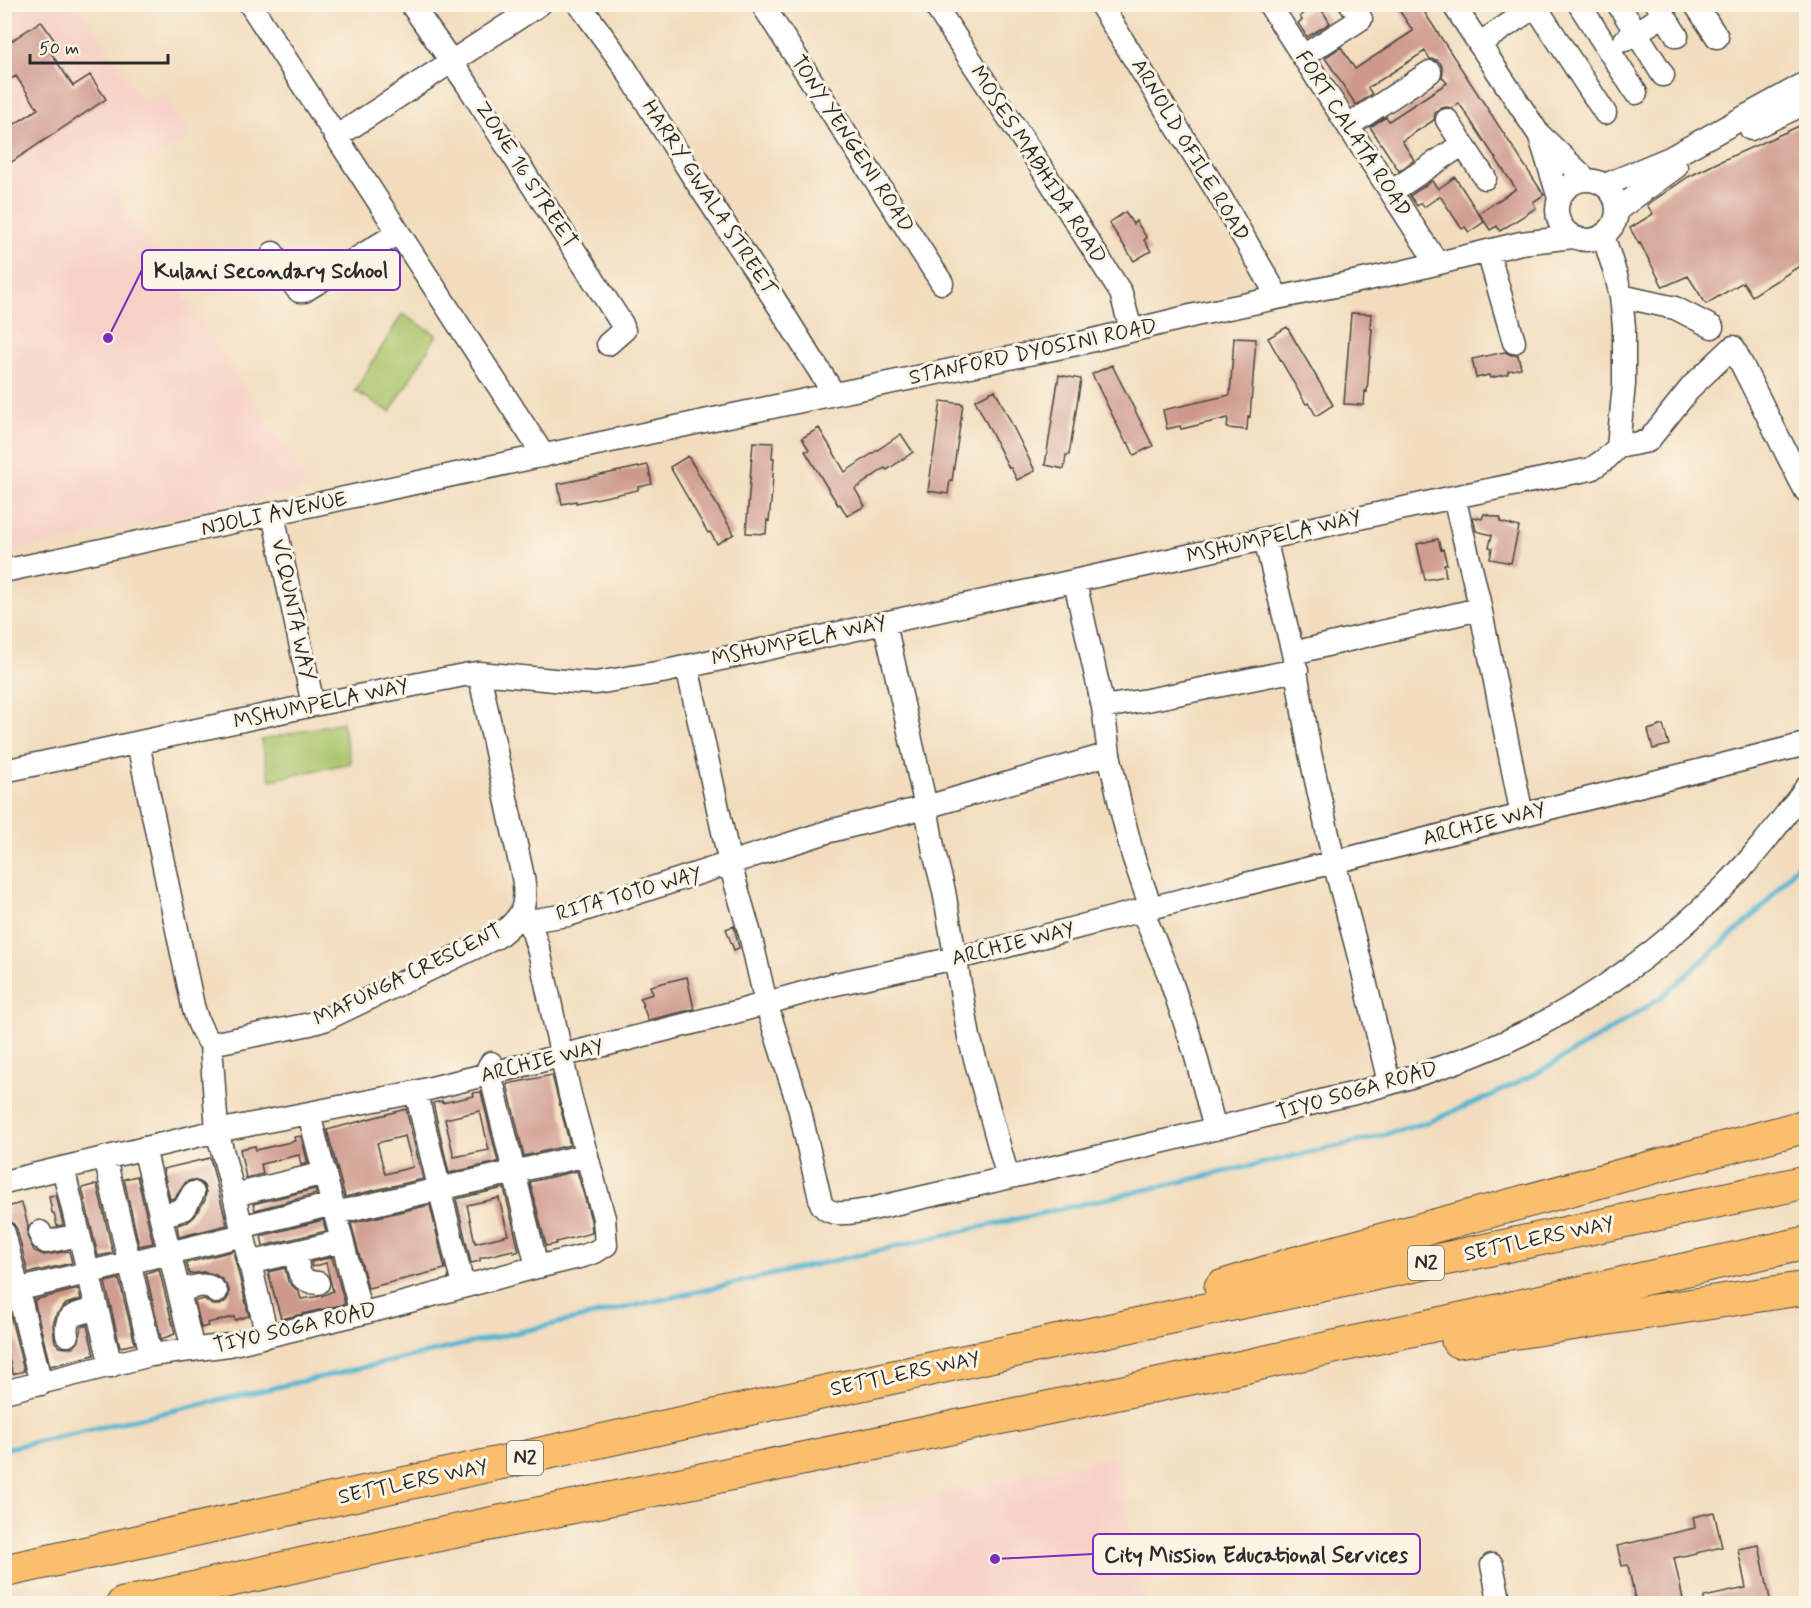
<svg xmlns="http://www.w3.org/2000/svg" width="1811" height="1608" viewBox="0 0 1811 1608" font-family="Mynerve,sans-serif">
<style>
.built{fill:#f7d1c8}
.green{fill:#a9c46b;stroke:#6a784b;stroke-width:1.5}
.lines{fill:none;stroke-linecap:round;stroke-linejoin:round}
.stream{stroke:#53b5d2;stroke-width:5}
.building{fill:#ce998d;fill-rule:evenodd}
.minor-casing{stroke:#494641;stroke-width:25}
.highway-casing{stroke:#494641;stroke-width:35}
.minor{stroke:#fff;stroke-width:22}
.highway{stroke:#fabe6d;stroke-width:33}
.labels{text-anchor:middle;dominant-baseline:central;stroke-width:6;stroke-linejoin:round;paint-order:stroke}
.shield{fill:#fcf5e5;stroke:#6a6863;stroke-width:1.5}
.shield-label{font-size:20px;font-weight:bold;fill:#2b2b2b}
.street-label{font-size:21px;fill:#2b2b2b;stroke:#fcf5e5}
.leader{fill:none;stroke:#7b2cbf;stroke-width:2}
.callout-dot{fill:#7b2cbf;stroke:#fcf5e5;stroke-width:2}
.callout{fill:#fcf5e5;stroke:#7b2cbf;stroke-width:2}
.callout-label{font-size:22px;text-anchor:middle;font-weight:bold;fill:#2b2b2b}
</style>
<rect width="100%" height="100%" fill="#fcf5e5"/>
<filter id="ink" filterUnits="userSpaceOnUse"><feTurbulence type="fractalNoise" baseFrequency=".0167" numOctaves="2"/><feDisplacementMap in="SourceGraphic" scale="12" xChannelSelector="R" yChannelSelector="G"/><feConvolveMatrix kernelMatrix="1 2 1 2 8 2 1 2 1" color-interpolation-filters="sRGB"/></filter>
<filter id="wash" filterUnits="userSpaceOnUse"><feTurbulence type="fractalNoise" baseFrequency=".008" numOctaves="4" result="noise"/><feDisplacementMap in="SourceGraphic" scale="24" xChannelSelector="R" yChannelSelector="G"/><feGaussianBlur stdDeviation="1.35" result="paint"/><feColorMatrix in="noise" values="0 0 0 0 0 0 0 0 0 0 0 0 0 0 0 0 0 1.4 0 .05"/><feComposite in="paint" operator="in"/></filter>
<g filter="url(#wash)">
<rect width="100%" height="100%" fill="#f2dcbd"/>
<path class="built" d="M5,5H79L141,103L162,90L190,136L111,187L311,488L5,552Z
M1115,1456L1146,1603H863L844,1515Z"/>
<path class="green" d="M402,314L437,335L390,412L355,391Z
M342,722L351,763L270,780L261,740Z"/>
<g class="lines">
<path class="stream" d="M4,1449L1369,1139L1428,1122L1488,1097L1537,1073L1604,1034L1660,998L1761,909L1806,854"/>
</g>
<g id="blocks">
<path class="building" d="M1318,4L1330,23L1307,37L1298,23L1302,20L1300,16Z
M1395,4H1419L1544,195L1533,202L1536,208L1500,231L1497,226L1490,230L1479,213L1516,189L1459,103L1452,108L1446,107L1439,109L1435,113L1434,120L1402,141L1414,160L1399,171L1370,127L1386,117L1389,121L1447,83L1442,77L1443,71L1441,64L1437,60L1430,59L1425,51L1368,88L1372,94L1356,105L1325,58L1341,47L1355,69L1413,31Z
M41,21L59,47L51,53L73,86L90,75L106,99L4,167V131L38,109L16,76L4,83V46Z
M1806,123V262L1752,296L1743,282L1706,304L1688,276L1663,287L1640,243L1639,244L1630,228L1653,214L1647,205L1688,177L1721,161Z
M1455,177L1484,222L1469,232L1465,227L1462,229L1440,196L1424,207L1421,203L1417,206L1410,196L1432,181L1438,189Z
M1125,212L1133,224L1136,221L1147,238L1144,240L1151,251L1134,261L1109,223Z
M1351,313L1371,314L1370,328L1372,329L1367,392L1365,391L1364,405L1344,404Z
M1287,327L1333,405L1316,416L1309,403L1306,404L1268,338Z
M1234,338L1256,339L1250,417L1248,416L1247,430L1227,428L1228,418L1181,429L1180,426L1167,429L1163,410L1230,395Z
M1505,352L1511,355H1518L1521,368L1508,371V374L1490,378L1489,375L1476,378L1472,359Z
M1112,365L1153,446L1134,455L1128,442L1126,443L1092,374Z
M1059,375L1081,379L1069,455H1066L1064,469L1045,465Z
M995,390L1035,471L1017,480L1011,468H1009L975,400Z
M941,401L963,404L952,481L950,480L948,494L928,491Z
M819,428L845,472L901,434L913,452L887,470L885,468L855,489L865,506L847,516L840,504L838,505L805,451L809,450L802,438Z
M753,442L773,443L772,458H774L772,492L769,521L767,520L766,534L746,533Z
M688,456L734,534L717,544L710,532L708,533L670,467Z
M648,465L652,484L638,487V490L576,503V501L562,504L558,484Z
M1484,514L1501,518L1500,522L1519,527L1511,563L1490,559L1492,548L1489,547L1492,535L1476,531L1473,517L1482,519Z
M1438,539L1441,550L1443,549L1447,564H1444L1446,576L1425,580L1417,544Z
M1663,725L1669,745L1653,749L1648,730Z
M734,926L739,948L734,950L726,929Z
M687,977L694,1009L648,1020L640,998L653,994L650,986Z
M552,1075L570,1145L524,1156L507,1084Z
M481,1092L498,1162L449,1173L433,1103L442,1101V1103L474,1096L473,1093ZM480,1111L489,1150L454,1157L445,1119Z
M406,1109L423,1179L345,1197L327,1130ZM405,1136L413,1167L385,1174L377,1143Z
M301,1136L308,1163L301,1165L299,1155L261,1164L263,1174L246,1178L240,1149L255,1146L256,1150L295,1141L294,1137Z
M210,1158L227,1225L179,1237L177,1225L188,1222L195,1216L205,1200L206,1192L204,1186L200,1182L192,1180L186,1182L175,1198L170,1199L163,1169Z
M577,1171L591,1220L592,1233L556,1242V1244L546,1246L530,1182Z
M137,1176L153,1243L139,1246L124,1179Z
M97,1184L113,1253L98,1256L82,1188Z
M504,1188L519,1251L514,1253L513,1250L480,1258V1261L471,1263L456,1199ZM499,1198L508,1235L475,1243L467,1205Z
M315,1189L316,1194L255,1210L253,1204Z
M56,1195L63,1225L57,1226L54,1213H52L49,1196Z
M21,1203L22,1206H23L28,1226L27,1236L34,1251L44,1255L69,1251L72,1263L28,1273L17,1229L13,1223L4,1220V1215L9,1214L7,1207Z
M430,1205L445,1269L368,1288L351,1223Z
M323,1220L326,1231L263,1246L261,1236Z
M233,1251L249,1316L235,1320L234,1317L207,1323L208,1326L201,1328L195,1301L204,1299L212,1305H220L226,1301L229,1295V1289L222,1279L214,1274L203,1272L189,1274L186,1263Z
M332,1257L345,1304L281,1319L268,1272L285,1268L288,1281L299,1292L301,1299L322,1296L333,1291L326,1263L312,1267L311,1262Z
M159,1269L175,1334L161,1339L146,1273Z
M119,1279L135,1344L120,1347L105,1282Z
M78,1289L81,1299L66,1304L56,1315L53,1325L54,1336L55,1342L60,1347L67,1348L74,1347L79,1341L81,1327L87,1325L94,1355L50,1366L34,1300Z
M4,1306H8L24,1371L13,1374L4,1341Z
M1714,1512L1722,1547L1674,1558L1683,1599L1673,1601V1604H1636L1628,1565L1622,1566L1617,1546L1695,1528L1693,1517Z
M1759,1545L1771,1604H1704V1597L1746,1588L1738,1549Z"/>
</g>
</g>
<g filter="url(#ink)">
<use href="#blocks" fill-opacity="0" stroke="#494641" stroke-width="1.5"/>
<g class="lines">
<g class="minor-casing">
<path id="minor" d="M250,4L544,456
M411,4L467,84L622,324L624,330L608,344
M579,4L620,60L690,172L773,297L834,394
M762,4L942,283
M934,4L1039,164L1121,293L1131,330
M1100,4L1218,193L1278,297
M1269,4L1437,263
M1453,4L1538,133L1586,179
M1579,4L1636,93
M1618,4L1663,75
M1657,4L1677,36
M1695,4L1717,37
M1536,7L1605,113
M1625,40L1664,15
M1479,44L1539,4
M1303,56L1361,19L1351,4
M1447,120L1485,178
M1348,126L1430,72
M1751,129L1806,103
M336,137L540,4
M1540,137L1559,198
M1557 210a30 30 0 1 1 60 0a30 30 0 1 1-60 0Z
M1605,185L1670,158L1806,83
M1391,192L1463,144
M1617,210L1676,167
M1488,252L1514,342
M273,253L296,288L299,291H304L398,233
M1621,296L1675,308L1712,327
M1618,447L1648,441L1692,386L1733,347L1799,478L1806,491
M1454,497L1478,597L1522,815
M273,514L313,705
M1265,539L1293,653L1310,753L1334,862L1363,972L1389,1083
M4,571L709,420L1077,344L1195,315L1402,272L1521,243L1573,237
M1075,582L1103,707L1109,754L1122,813L1133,856L1151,908
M887,622V633L926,807L934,852L944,891L969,1037L1008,1178
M1293,653L1479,609
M687,666L730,864L750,934L766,1003L799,1107L821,1203C829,1219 853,1212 868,1210C1018,1175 1169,1142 1318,1102C1331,1098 1345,1096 1359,1092C1415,1077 1472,1059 1524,1033C1598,996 1667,945 1725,886C1755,856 1781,821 1806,788
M1103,707L1147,700L1297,670
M138,743L193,1006C197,1020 201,1032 211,1044L310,1024L324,1020L497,937C522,918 528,908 523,877L479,673
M4,771L313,705L464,675L479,673L575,682L596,683L662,672L1454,497L1591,469L1607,458L1618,447L1624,384V327L1621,296L1616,276L1603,235
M1142,910L1169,975L1195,1053L1215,1129
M528,921L568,915L830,831L926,807L1109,754
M211,1044L217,1131L234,1195L267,1336
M491,1063C483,1073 491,1079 494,1089L537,1267
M416,1092L463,1286
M309,1114L361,1313
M144,1148L193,1350
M105,1158L151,1355
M63,1168L111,1366
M4,1182L217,1131L416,1092L732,1013L831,985L992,950L1142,910L1806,744
M234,1195L325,1173
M335,1213L587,1155
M161,1216L184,1209L193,1193
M241,1227L333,1204
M40,1232L42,1239L46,1242L79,1235
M4,1233L41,1384
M296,1252C299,1271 296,1281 318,1283
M249,1263L342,1241
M179,1291C192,1288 207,1280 216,1292
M4,1293L243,1235
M67,1335C64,1312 79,1314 97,1309
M4,1392L151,1355L229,1345L388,1307L537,1267L583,1256L595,1252L606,1245L604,1218L570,1095L540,955L533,932L522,912
M1492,1565L1500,1604"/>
</g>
<g class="highway-casing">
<path id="highway" d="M1221,1287L1293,1264L1806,1126
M1458,1341L1806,1288
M4,1571L1045,1344L1806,1182
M123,1604L389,1545L1248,1366L1806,1243"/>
</g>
<use href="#minor" class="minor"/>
<use href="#highway" class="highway"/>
</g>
</g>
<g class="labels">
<g class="shield">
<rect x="1408" y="1246" width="36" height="34" rx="4.5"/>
<rect x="507" y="1441" width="36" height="34" rx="4.5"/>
</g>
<g class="shield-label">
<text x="1426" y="1263">N2</text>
<text x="525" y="1458">N2</text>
</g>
<g class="street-label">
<text transform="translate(1353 134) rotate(57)">FORT CALATA ROAD</text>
<text transform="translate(852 144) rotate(57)">TONY YENGENI ROAD</text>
<text transform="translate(1190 150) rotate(59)">ARNOLD OFILE ROAD</text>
<text transform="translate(1038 165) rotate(57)">MOSES MABHIDA ROAD</text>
<text transform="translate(526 175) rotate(57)">ZONE 16 STREET</text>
<text transform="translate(709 198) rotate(57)">HARRY GWALA STREET</text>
<text transform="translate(1033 352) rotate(-12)">STANFORD DYOSINI ROAD</text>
<text transform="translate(274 514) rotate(-12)">NJOLI AVENUE</text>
<text transform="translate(1274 537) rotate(-13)">MSHUMPELA WAY</text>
<text transform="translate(293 610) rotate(78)">VCQUNTA WAY</text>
<text transform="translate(799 641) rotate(-12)">MSHUMPELA WAY</text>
<text transform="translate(321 704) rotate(-12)">MSHUMPELA WAY</text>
<text transform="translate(1484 824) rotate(-14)">ARCHIE WAY</text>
<text transform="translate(629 894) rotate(-16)">RITA TOTO WAY</text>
<text transform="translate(1013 944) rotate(-14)">ARCHIE WAY</text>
<text transform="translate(408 975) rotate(-26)">MAFUNGA CRESCENT</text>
<text transform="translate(542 1061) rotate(-14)">ARCHIE WAY</text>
<text transform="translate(1357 1091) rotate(-16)">TIYO SOGA ROAD</text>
<text transform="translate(1539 1239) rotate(-12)">SETTLERS WAY</text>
<text transform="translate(295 1328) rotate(-13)">TIYO SOGA ROAD</text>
<text transform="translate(905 1374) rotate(-12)">SETTLERS WAY</text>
<text transform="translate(413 1482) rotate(-12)">SETTLERS WAY</text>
</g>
</g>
<path class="leader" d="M108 338L142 270M995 1559L1093 1554"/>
<g class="callout-dot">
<circle cx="108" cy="338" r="6"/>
<circle cx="995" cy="1559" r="6"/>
</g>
<g class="callout">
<rect x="142" y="250" width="258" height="40" rx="6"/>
<rect x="1093" y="1534" width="327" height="40" rx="6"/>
</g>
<g class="callout-label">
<text x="271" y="278">Kulani Secondary School</text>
<text x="1256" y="1562">City Mission Educational Services</text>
</g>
<rect width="1811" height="1608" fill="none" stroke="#fcf5e5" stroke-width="24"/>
<path d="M30 54v9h138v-9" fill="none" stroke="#2b2b2b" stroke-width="3"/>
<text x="39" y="54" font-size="18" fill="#2b2b2b" stroke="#fcf5e5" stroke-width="4.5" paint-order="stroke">50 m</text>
</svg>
